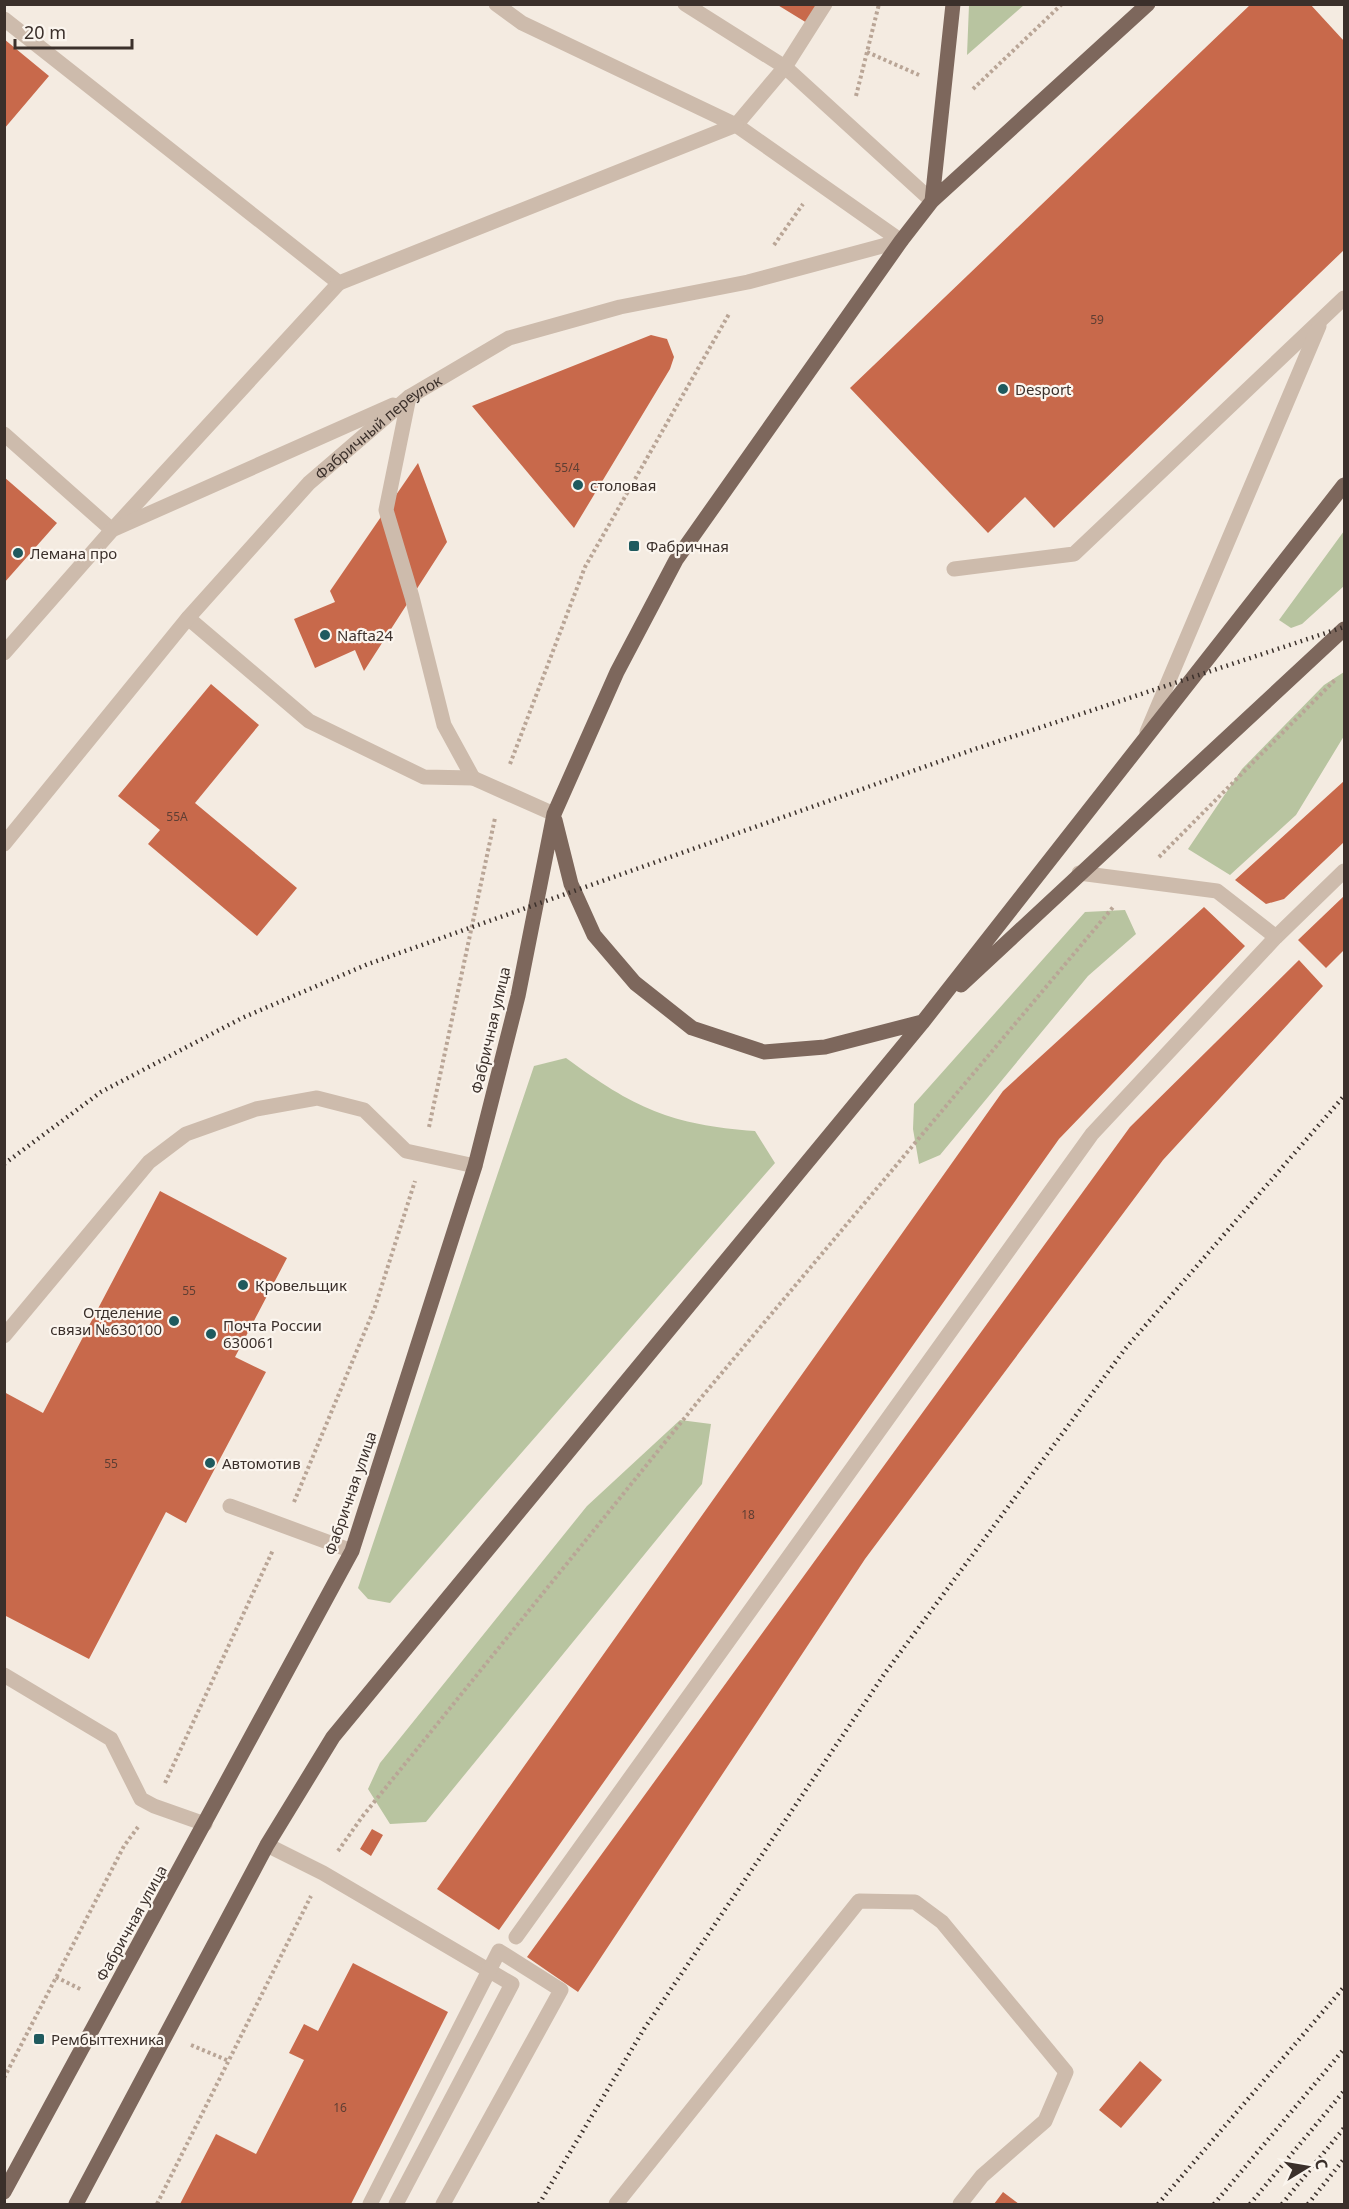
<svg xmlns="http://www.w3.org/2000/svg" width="1349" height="2209" viewBox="0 0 1349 2209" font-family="'Noto Sans',sans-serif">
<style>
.green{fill:#b8c4a0}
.building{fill:#c8694b}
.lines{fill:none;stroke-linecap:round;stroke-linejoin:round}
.path{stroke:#b9a596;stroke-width:4;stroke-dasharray:3 3;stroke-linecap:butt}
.minor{stroke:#cdbbac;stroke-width:15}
.major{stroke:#7d675c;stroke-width:15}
.rail{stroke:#3b302b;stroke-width:4.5;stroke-dasharray:1.5 4.5;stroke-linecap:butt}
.poi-dot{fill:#1f5a5e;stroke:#fbf5ee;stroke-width:2}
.labels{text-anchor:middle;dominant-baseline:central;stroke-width:4.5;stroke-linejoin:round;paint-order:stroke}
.number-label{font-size:12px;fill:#5e3e33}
.poi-label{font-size:15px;fill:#3b302b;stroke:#fbf5ee;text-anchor:start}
.street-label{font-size:15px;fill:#3b302b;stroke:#fbf5ee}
</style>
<rect width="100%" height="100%" fill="#f4ebe1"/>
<path class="green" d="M969,5V4L1024,5L967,55Z
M1344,531V586L1302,624L1291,628L1279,620Z
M1344,672V736L1296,815L1230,875L1188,849L1242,769L1324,685Z
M1125,910L1136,934L1088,976L940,1155L919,1164L913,1129L914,1104L1085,912Z
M566,1058C634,1108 671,1125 755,1131L775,1163L390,1603L368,1599L358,1588L534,1066Z
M680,1420L711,1424L702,1484L426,1822L390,1824L368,1789L380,1763L587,1506Z"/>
<path class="building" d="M776,4H818L807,23Z
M1251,4H1310L1344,41V250L1054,528L1025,497L988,533L850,388Z
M4,39L49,76L4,129Z
M651,335L667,339L674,357L670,369L574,528L472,406Z
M418,463L447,542L364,671L355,650L315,668L294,619L335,602L330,591Z
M4,477L57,523L4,583Z
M211,684L259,725L195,803L297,888L257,936L148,844L160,830L118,796Z
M1344,781V842L1284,899L1266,904L1235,880Z
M1344,896V950L1326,968L1298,940Z
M1204,907L1245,946L1059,1139L499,1930L437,1889L1003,1091Z
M1299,960L1323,986L1163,1160L865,1559L578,1992L527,1957L1130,1127Z
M160,1191L287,1258L235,1357L266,1372L186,1523L166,1512L89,1659L4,1615V1392L43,1413Z
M372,1829L383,1835L371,1856L360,1849Z
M353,1963L448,2012L351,2204H180L216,2134L256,2154L304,2060L289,2053L304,2024L318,2031Z
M1140,2061L1162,2080L1121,2128L1099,2110Z
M1003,2192L1019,2204H994Z"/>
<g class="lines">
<path class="path" d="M867,52L919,75
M973,89L1062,4
M856,96L879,4
M774,245L803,204
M510,764L585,567L729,314
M1159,857L1336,679
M429,1127L495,818
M294,1502L375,1307L415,1181
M165,1783L273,1550
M338,1851L362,1817L700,1399L1114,906
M56,1977L82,1990
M191,2045L229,2061
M4,2078L124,1846L138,1827
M157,2204L311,1896"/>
<g class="minor">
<path d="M685,4L785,67L932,201"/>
<path d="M825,4L785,67L736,125L901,241"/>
<path d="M4,19L339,283L736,125L522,23L496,4"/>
<path d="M409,397L386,510L412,597L444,725L473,778"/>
<path d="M4,434L112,530L339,283"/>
<path d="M954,569L1074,554L1344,298"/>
<path d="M188,618L309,721L424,777L473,778L554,814"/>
<path d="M4,653L112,530L393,405"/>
<path d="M1147,732L1319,326"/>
<path id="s1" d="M4,844L188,618L309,483L409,397L509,338L620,307L748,282L901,241"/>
<path d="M1079,873L1217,891L1276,937"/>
<path d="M4,1336L149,1162L186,1134L256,1109L317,1098L364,1110L406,1151L475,1166"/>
<path d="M230,1506L352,1551"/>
<path d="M4,1675L111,1739L141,1799L154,1806L205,1824"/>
<path d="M267,1845L323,1873L512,1984L396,2204"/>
<path d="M516,1937L1092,1134L1276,937L1344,871"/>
<path d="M370,2204L499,1951L561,1990L443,2204"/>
<path d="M616,2204L859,1901L915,1902L942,1922L1066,2072L1045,2121L982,2176L960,2204"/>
</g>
<path class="major" d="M932,201L953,4
M555,820L571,884L594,935L635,983L692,1028L764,1052L825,1047L922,1022
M961,985L1344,629
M4,2192L352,1551L475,1166L518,996L554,814L617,672L676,560L901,241L932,201L1148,4
M76,2204L267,1845L333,1737L922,1023L1344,485"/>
<path class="rail" d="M4,1164L101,1092L242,1018L368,964L975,749L1344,627
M539,2204L644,2029L885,1673L1125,1349L1344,1096
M1158,2204L1344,1987
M1214,2204L1344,2049
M1250,2204L1344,2091
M1282,2204L1344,2128
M1308,2204L1344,2159"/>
</g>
<g class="poi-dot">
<circle cx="1003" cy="389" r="6"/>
<circle cx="578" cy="485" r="6"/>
<rect x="628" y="540" width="12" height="12" rx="3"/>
<circle cx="18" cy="553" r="6"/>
<circle cx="325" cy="635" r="6"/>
<circle cx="243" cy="1285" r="6"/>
<circle cx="174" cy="1321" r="6"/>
<circle cx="211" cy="1334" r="6"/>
<circle cx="210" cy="1463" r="6"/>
<rect x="33" y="2033" width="12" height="12" rx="3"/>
</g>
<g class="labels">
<g class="number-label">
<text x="1097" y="319">59</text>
<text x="567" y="467">55/4</text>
<text x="177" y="816">55А</text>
<text x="189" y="1290">55</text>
<text x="111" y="1463">55</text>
<text x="748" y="1514">18</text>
<text x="340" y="2107">16</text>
</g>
<g class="poi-label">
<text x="1015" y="389">Desport</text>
<text x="590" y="485">столовая</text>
<text x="646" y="546">Фабричная</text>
<text x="30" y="553">Лемана про</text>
<text x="337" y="635">Nafta24</text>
<text x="255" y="1285">Кровельщик</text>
<text x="162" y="1312" text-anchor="end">Отделение<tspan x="162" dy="17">связи №630100</tspan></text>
<text x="223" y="1325">Почта России<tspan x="223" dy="17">630061</tspan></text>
<text x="222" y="1463">Автомотив</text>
<text x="51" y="2039">Рембыттехника</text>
</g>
<g class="street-label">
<text stroke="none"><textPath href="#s1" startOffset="562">Фабричный переулок</textPath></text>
<text transform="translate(490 1030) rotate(-77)">Фабричная улица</text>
<text transform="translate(350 1493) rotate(-71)">Фабричная улица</text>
<text transform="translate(131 1923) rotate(-61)">Фабричная улица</text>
</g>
</g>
<rect width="1349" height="2209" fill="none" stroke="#3b302b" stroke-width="12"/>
<g transform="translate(1307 2167) rotate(79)" stroke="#fbf5ee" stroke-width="4.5" paint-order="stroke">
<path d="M0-4.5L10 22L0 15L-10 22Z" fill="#3b302b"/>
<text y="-9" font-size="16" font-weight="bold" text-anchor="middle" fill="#3b302b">С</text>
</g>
<path d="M15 39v9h117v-9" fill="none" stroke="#3b302b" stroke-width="3"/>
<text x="24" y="39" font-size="18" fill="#3b302b" stroke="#fbf5ee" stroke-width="4.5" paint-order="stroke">20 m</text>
</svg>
